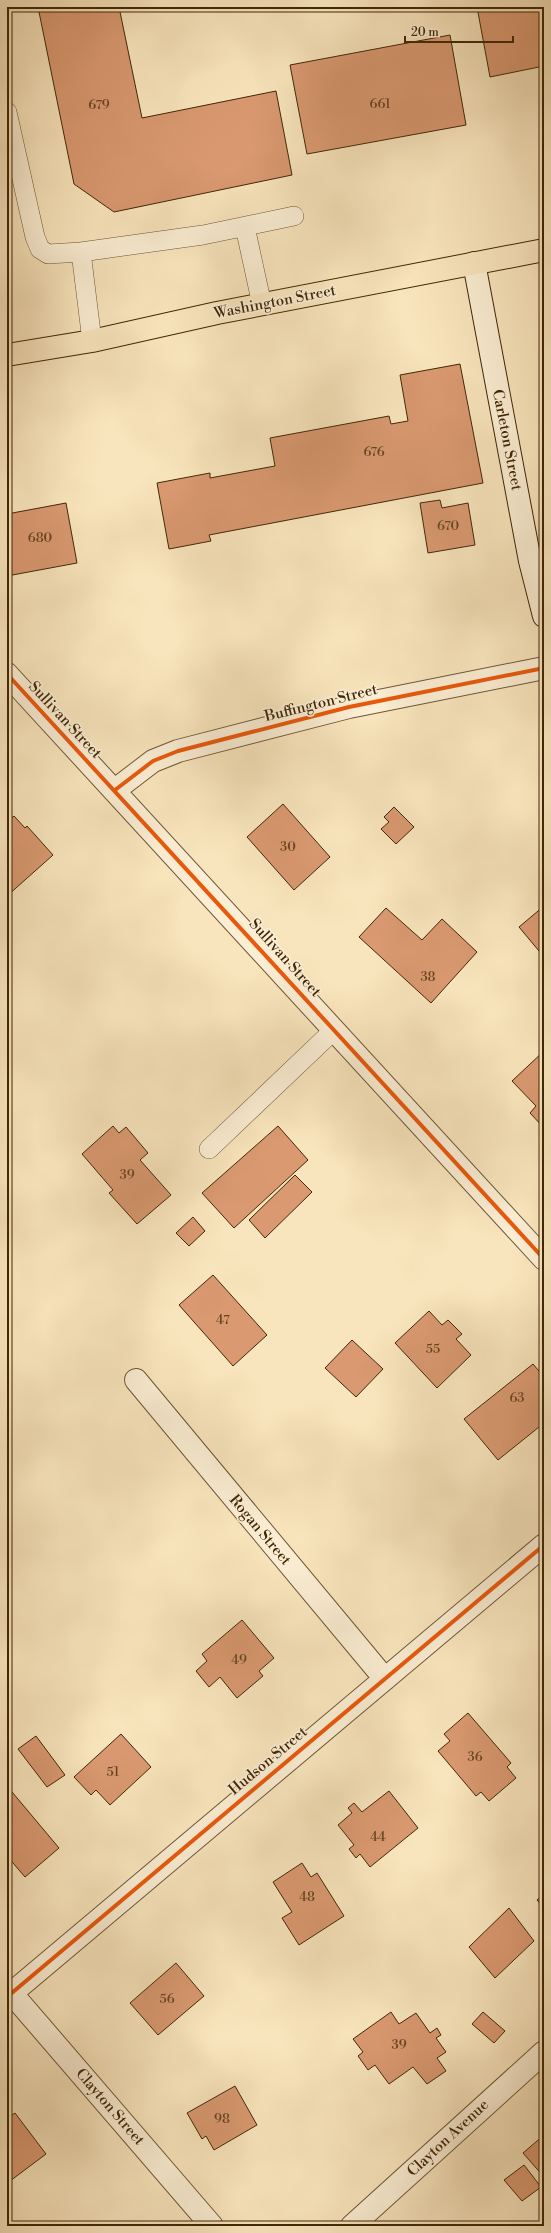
<svg xmlns="http://www.w3.org/2000/svg" width="551" height="2233" viewBox="0 0 551 2233" font-family="'Libre Bodoni',serif">
<style>
.building{fill:#da9971;stroke:#402707}
.lines{fill:none;stroke-linecap:round;stroke-linejoin:round}
.lane-casing{stroke:#6e5634;stroke-width:20}
.street-casing{stroke:#6e5634;stroke-width:24}
.secondary-casing{stroke:#402707;stroke-width:24}
.primary-casing{stroke:#402707;stroke-width:24}
.lane{stroke:#fbeed4;stroke-width:19}
.street{stroke:#fbeed4;stroke-width:22}
.secondary{stroke:#fbeed4;stroke-width:22}
.primary{stroke:#f9e5bd;stroke-width:22}
.cycleway-casing{stroke:#fbeed4;stroke-width:6}
.cycleway{stroke:#e8590c;stroke-width:4}
.labels{text-anchor:middle;dominant-baseline:central;stroke-width:3.5;stroke-linejoin:round;paint-order:stroke}
.number-label{font-size:13px;fill:#642}
.street-label{font-size:15px;fill:#402707;stroke:#fbeed4}
</style>
<rect width="100%" height="100%" fill="#f9e5bd"/>
<filter id="stains"><feTurbulence type="fractalNoise" baseFrequency=".005" numOctaves="4"/><feColorMatrix values="0 0 0 0 .2 0 0 0 0 .09 0 0 0 0 .02 0 0 0 .5 -.17"/></filter>
<radialGradient id="worn" r=".72"><stop offset=".6" stop-color="#630" stop-opacity="0"/><stop offset="1" stop-color="#630" stop-opacity=".3"/></radialGradient>
<path class="building" d="M38,7H119L142,118L276,91L292,175L114,212L74,184Z
M477,7H544V66L490,77Z
M450,35L466,125L307,154L290,65Z
M460,364L483,483L209,535L211,541L169,549L157,483L210,473V478L275,466L270,438L389,416L391,424L408,421L400,375Z
M440,500L442,508L468,503L475,545L428,553L420,503Z
M66,503L77,563L7,576V514Z
M283,804L330,857L294,890L247,837Z
M394,807L414,827L396,844L381,829L389,822L384,817Z
M14,816L25,828L27,826L53,855L7,896V822Z
M544,906V957L519,927Z
M386,908L422,940L442,919L477,952L431,1003L359,937Z
M544,1051V1128L530,1113L536,1106L512,1081Z
M113,1126L119,1133L126,1127L148,1153L140,1160L171,1195L137,1224L109,1193L113,1190L82,1154Z
M278,1126L308,1160L234,1228L202,1193Z
M295,1175L312,1192L265,1238L249,1220Z
M193,1217L205,1231L189,1246L176,1233Z
M213,1275L267,1335L233,1366L179,1305Z
M429,1311L442,1325L448,1320L462,1334L456,1339L471,1355L437,1388L395,1343Z
M352,1340L383,1369L356,1397L325,1368Z
M533,1364L544,1377V1423L498,1460L464,1419Z
M242,1620L274,1658L259,1671L263,1676L237,1698L220,1677L209,1687L196,1671L207,1661L202,1654Z
M468,1713L511,1763L507,1767L516,1778L489,1801L481,1792L476,1796L438,1751L450,1741L444,1734Z
M121,1734L151,1767L110,1805L96,1790L91,1795L74,1777Z
M36,1736L65,1775L47,1787L18,1749Z
M7,1786L59,1848L25,1877L7,1856Z
M389,1791L418,1828L370,1867L360,1854L356,1858L349,1849L354,1845L338,1825L352,1813L348,1808L354,1803L362,1812Z
M302,1863L311,1877L317,1873L344,1916L299,1945L282,1918L292,1912L273,1882Z
M544,1894V1908L537,1900Z
M509,1908L534,1941L495,1978L469,1947Z
M176,1963L204,1996L158,2035L130,2003Z
M391,2012L399,2024L416,2013L430,2033L437,2028L441,2035L436,2038L446,2052L437,2058L446,2071L427,2084L413,2067L389,2084L375,2065L368,2070L358,2056L363,2052L353,2039Z
M483,2012L505,2031L494,2043L472,2024Z
M235,2086L257,2125L214,2150L206,2136L202,2139L187,2113Z
M15,2113L46,2154L10,2181L7,2178V2119Z
M544,2135V2177L523,2153Z
M524,2165L541,2187L522,2201L504,2180Z"/>
<g class="lines">
<g class="lane-casing">
<path id="lane" d="M7,112L35,237L40,249L48,254L81,252L203,235L294,216
M245,227L262,305
M81,252L92,341
M530,561L544,557
M209,1149L334,1030"/>
</g>
<g class="street-casing">
<path id="street" d="M7,674L544,1259
M115,790L153,761L178,751L349,707L544,668
M136,1380L385,1679
M7,1988L212,2226
M7,1997L544,1545
M352,2226L544,2052"/>
</g>
<g class="secondary-casing">
<path id="secondary" d="M474,263L530,561L544,616"/>
</g>
<g class="primary-casing">
<path id="primary" d="M7,355L92,341L217,313L544,250"/>
</g>
<use href="#lane" class="lane"/>
<use href="#street" class="street"/>
<use href="#secondary" class="secondary"/>
<use href="#primary" class="primary"/>
<g class="cycleway-casing">
<path id="cycleway" d="M7,674L544,1259
M115,790L153,761L178,751L349,707L544,668
M7,1997L544,1545"/>
</g>
<use href="#cycleway" class="cycleway"/>
</g>
<g class="labels">
<g class="number-label">
<text x="380" y="104">661</text>
<text x="99" y="105">679</text>
<text x="374" y="452">676</text>
<text x="448" y="526">670</text>
<text x="40" y="538">680</text>
<text x="288" y="847">30</text>
<text x="428" y="977">38</text>
<text x="127" y="1175">39</text>
<text x="223" y="1320">47</text>
<text x="433" y="1349">55</text>
<text x="517" y="1398">63</text>
<text x="239" y="1660">49</text>
<text x="475" y="1757">36</text>
<text x="113" y="1772">51</text>
<text x="378" y="1837">44</text>
<text x="307" y="1897">48</text>
<text x="167" y="1999">56</text>
<text x="399" y="2045">39</text>
<text x="222" y="2119">98</text>
</g>
<g class="street-label">
<text transform="translate(275 302) rotate(-11)">Washington Street</text>
<text transform="translate(507 440) rotate(79)">Carleton Street</text>
<text transform="translate(321 703) rotate(-14)">Buffington Street</text>
<text transform="translate(65 720) rotate(47)">Sullivan Street</text>
<text transform="translate(285 958) rotate(48)">Sullivan Street</text>
<text transform="translate(260 1530) rotate(50)">Rogan Street</text>
<text transform="translate(268 1761) rotate(-40)">Hudson Street</text>
<text transform="translate(110 2107) rotate(49)">Clayton Street</text>
<text transform="translate(448 2138) rotate(-43)">Clayton Avenue</text>
</g>
</g>
<rect width="551" height="2233" fill="none" stroke="#f9e5bd" stroke-width="24"/>
<rect x="8" y="8" width="535" height="2217" fill="none" stroke="#402707" stroke-width="2"/>
<rect x="12" y="12" width="527" height="2209" fill="none" stroke="#402707"/>
<path d="M405 36v6h108v-6" fill="none" stroke="#402707" stroke-width="2"/>
<text x="411" y="36" font-size="12" fill="#402707" stroke="#fbeed4" stroke-width="3" paint-order="stroke">20 m</text>
<rect width="100%" height="100%" filter="url(#stains)"/>
<rect width="100%" height="100%" fill="url(#worn)"/>
</svg>
